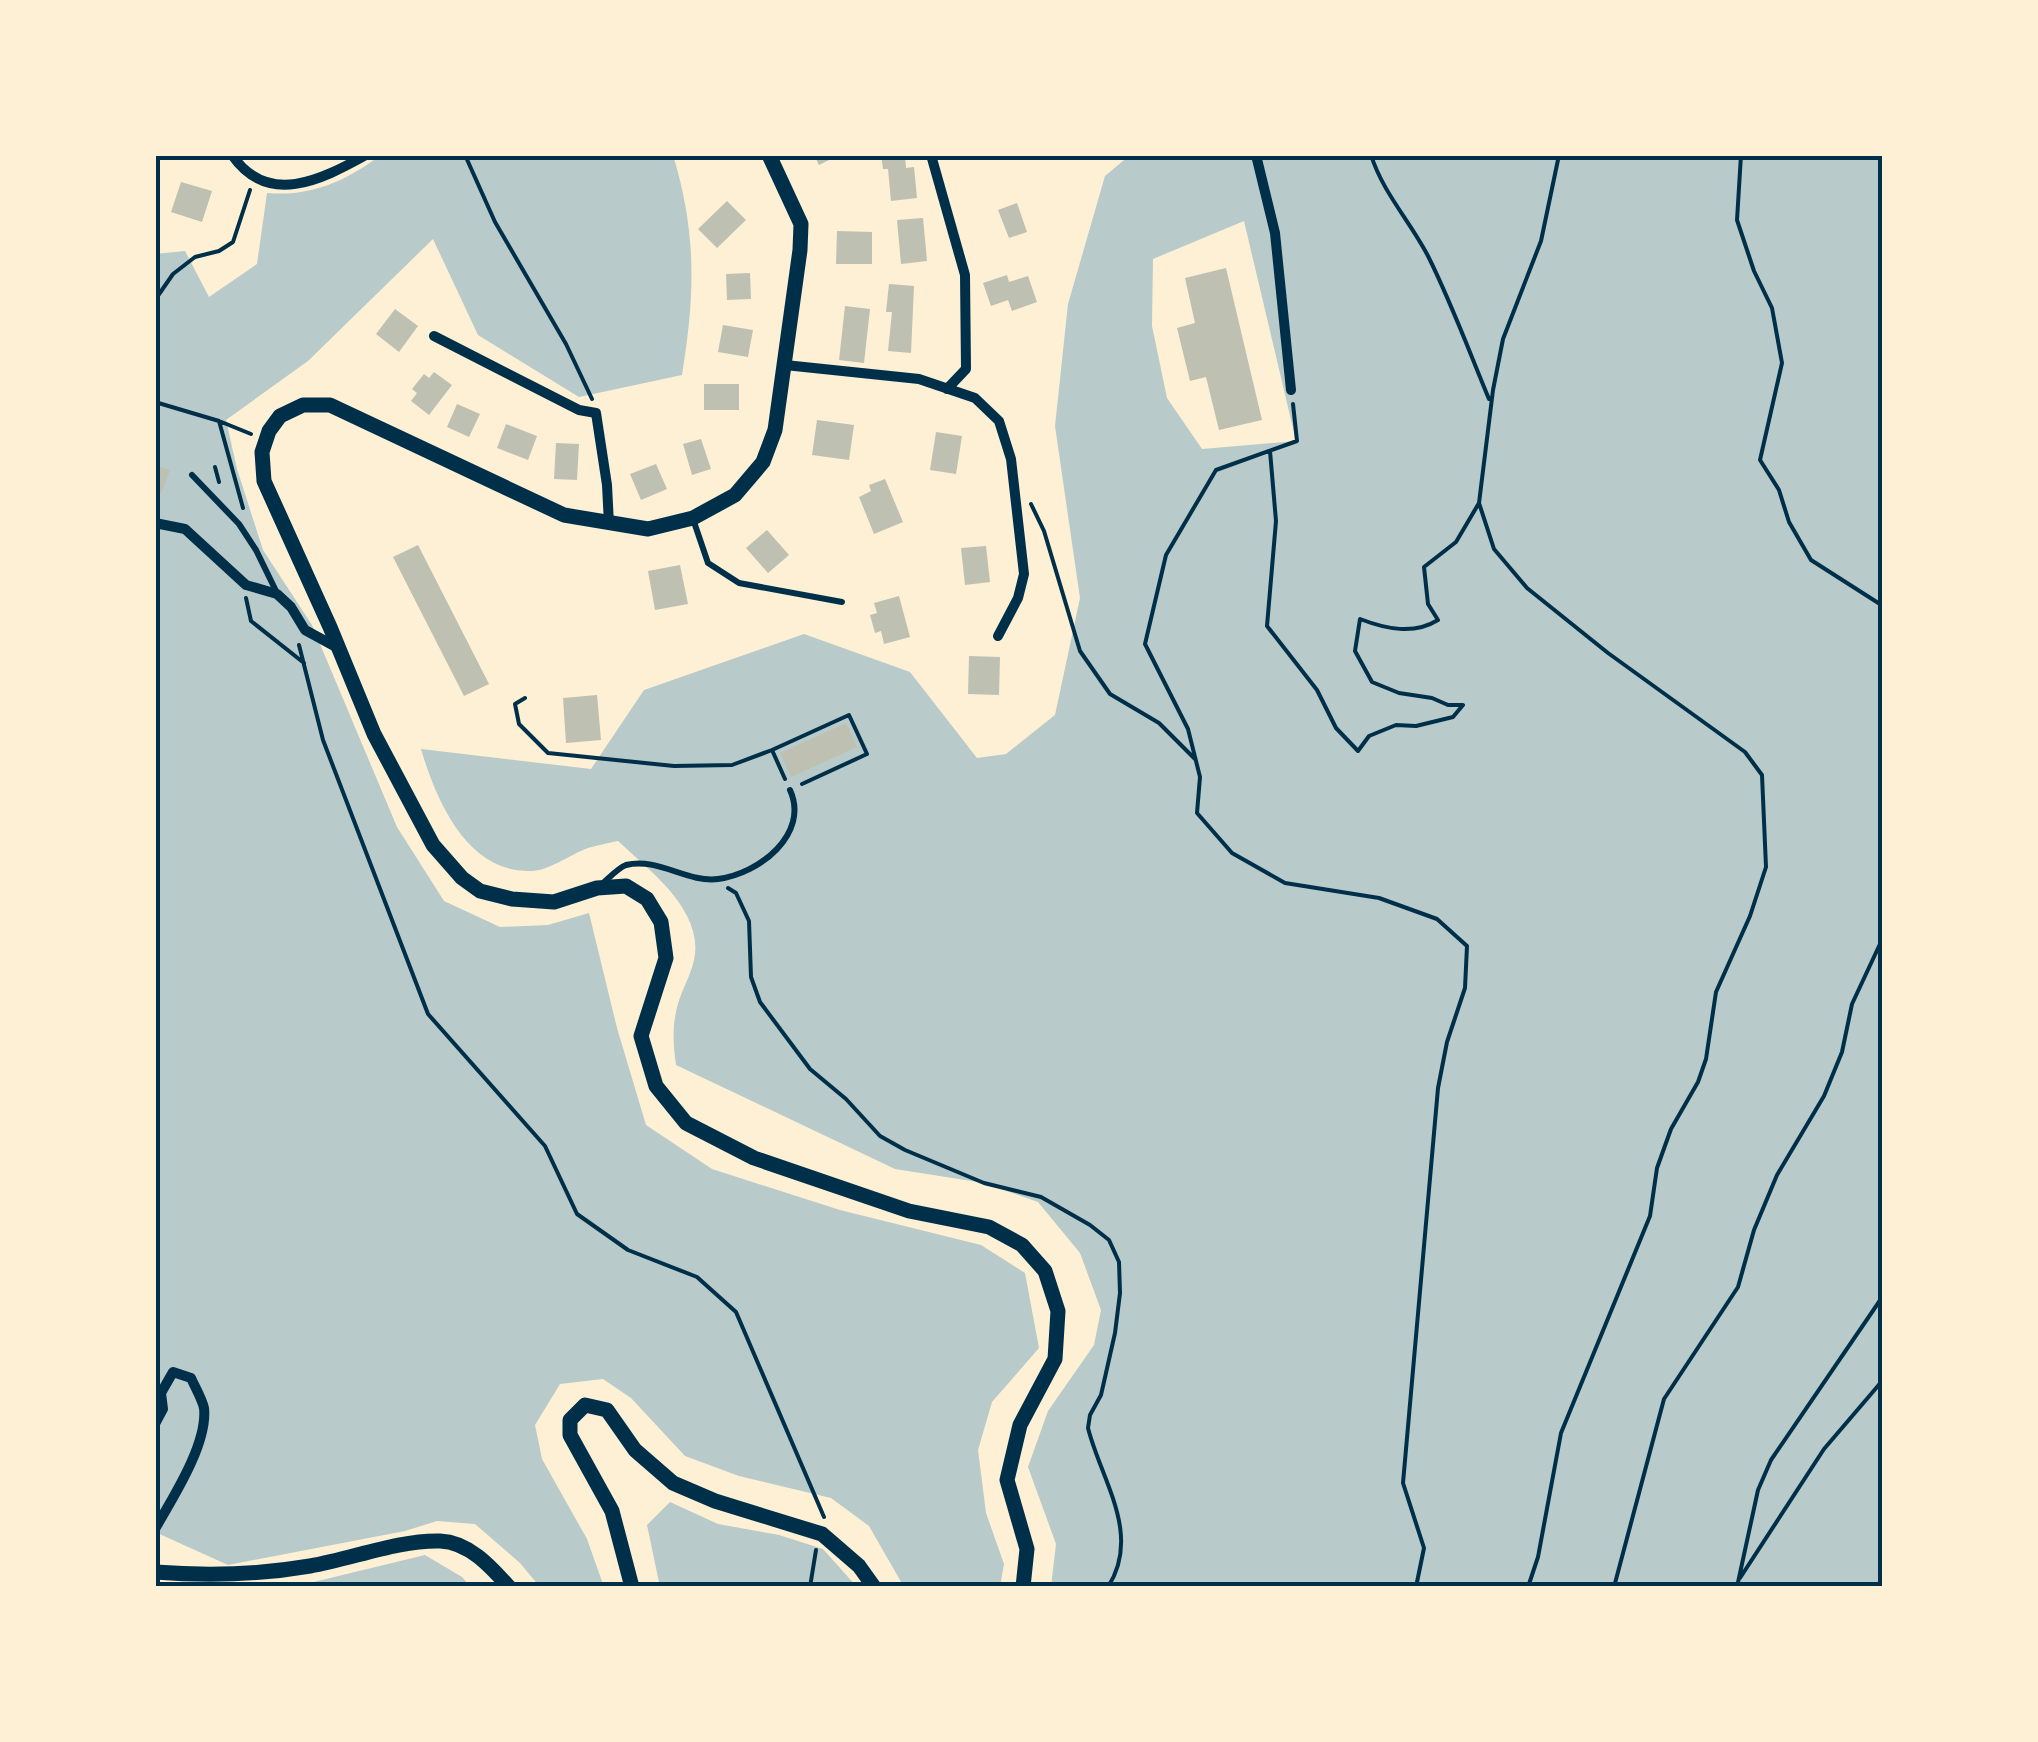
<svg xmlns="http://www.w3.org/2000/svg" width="2038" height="1742" viewBox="0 0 2038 1742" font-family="Montserrat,sans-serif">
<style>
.green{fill:#b9caca;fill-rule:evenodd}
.building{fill:#bec0b2}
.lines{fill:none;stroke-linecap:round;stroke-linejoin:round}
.path{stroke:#003049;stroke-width:4}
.service{stroke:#003049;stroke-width:6}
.minor{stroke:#003049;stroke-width:10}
.secondary{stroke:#003049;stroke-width:15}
.neatline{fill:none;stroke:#003049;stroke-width:4}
</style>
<rect width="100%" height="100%" fill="#fdf0d5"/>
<path class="green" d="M381,155H673C697,234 695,295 682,375L579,397L478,335L433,239L308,361L226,420L237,469L263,550L312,625L397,827L444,901L500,927L548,925L589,913L617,1028L646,1125L712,1169L840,1210L981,1245L1025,1273L1039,1348L992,1402L978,1450L986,1513L1004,1564L1000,1587H904L869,1526L831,1498L739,1476L685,1456L631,1398L603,1379L560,1384L535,1425L542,1459L587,1539L604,1587H540L520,1563L475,1524L437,1521L405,1531L228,1565L155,1532V254L185,251L209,297L257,264L267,193C311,197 346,181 381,155Z
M1130,155H1883V1587H1051L1056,1544L1028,1467L1048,1411L1094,1345L1101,1310L1080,1253L1038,1202L984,1183L895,1169L676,1065C673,1044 672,1024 678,1004C682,989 691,975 694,960C705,911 649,870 618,841C608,843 598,845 588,848C571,854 549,871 531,871C467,873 436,800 421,749L591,769L644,690L804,634L910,672L977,758L1006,754L1055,715L1080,598L1055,426L1068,304L1105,176ZM1244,221L1296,441L1202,449L1167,398L1152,326L1153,259Z
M670,1502L718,1524L779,1535L823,1549L857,1587H660L647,1525Z
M425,1555L462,1577L471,1587H293Z"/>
<path class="building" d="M814,155H839L819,165Z
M881,155H905L906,168L914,167L917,198L891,201L888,169H883Z
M181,182L212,191L202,222L171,212Z
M727,201L746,220L717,248L698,229Z
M1017,203L1027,232L1009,238L998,210Z
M923,218L927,261L901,264L897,220Z
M837,231L872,232V264H836Z
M1226,268L1262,420L1219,430L1206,377L1190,381L1177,328L1195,323L1185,278Z
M750,273L751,299L727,300L726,274Z
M1007,275L1009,282L1028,276L1037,302L1012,311L1008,300L991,306L983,283Z
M889,284L914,286L911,353L888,351L892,312H886Z
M845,306L870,309L864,363L839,360Z
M395,309L418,326L399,352L376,334Z
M723,325L753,330L748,357L718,352Z
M434,372L452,385L429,415L411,401L417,393L412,389L424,374L429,378Z
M704,384H739V410H704Z
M457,404L480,414L469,437L447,427Z
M817,420L854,425L849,460L812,455Z
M506,424L537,436L528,460L497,448Z
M936,432L962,436L956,474L930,470Z
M701,439L711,469L692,475L683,444Z
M556,443L579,444L577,480L554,479Z
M656,464L667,489L641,500L630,474Z
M155,465L170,470L161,494L155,492Z
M885,479L903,522L874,534L859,497L871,491L869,485Z
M767,530L789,555L768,573L746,548Z
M418,545L489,684L464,696L393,557Z
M986,546L990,582L965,585L961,548Z
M680,565L688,604L655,610L648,571Z
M899,596L910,637L884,644L881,631L875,633L870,615L877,613L874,603Z
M969,656L1000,657L999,695L968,694Z
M597,695L601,740L566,743L563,698Z
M846,723L857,747L791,777L780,753Z"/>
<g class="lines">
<path class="path" d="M465,155L495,222L566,344L592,399
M1371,155C1383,193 1410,221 1428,256C1451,302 1469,351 1489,399
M1741,155L1737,220L1754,271L1772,308L1782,363L1760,460L1779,490L1789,522L1811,560L1883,606
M155,300L173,274L195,257L219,251L233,242L250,190
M155,402L219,421L243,508
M1293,404L1297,441L1216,470L1166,555L1145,644L1188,729L1200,777L1197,813L1232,853L1285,883L1379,898L1437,919L1467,946L1465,988L1447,1042L1438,1088L1403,1483L1424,1548L1416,1587
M219,421L251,434
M1270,451L1276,521L1267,626L1317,690L1336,728L1358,751L1369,736L1396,725L1416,726L1453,717L1463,705H1448L1432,698L1399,693L1372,682L1355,651L1360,619C1386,629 1414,635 1438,620L1428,604L1424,567L1456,542L1479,503
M215,467L219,482
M1031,504L1044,531L1080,651L1110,694L1159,723L1195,759
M246,598L251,621L304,663
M299,645L323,740L428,1014L545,1146L577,1214L628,1250L697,1277L736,1312L824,1517
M525,698L515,704L519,724L548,753L674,766L732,765L772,750L785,779
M772,750L849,715L867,754L802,784
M728,888L736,893L749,921L751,977L760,1002L810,1069L846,1099L880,1136L905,1150L984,1183L1041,1197L1090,1225L1109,1240L1119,1262L1120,1293L1115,1333L1101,1395L1090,1415L1088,1428C1101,1480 1142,1534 1108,1587
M1740,1578L1824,1449L1883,1380
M810,1587L816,1550
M1528,1587L1538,1557L1561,1433L1650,1216L1657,1168L1671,1129L1698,1082L1706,1059L1716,992L1750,916L1766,867L1762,775L1745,752L1608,653L1527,588L1494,549L1479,503L1493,390L1503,339L1541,241L1559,155
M1614,1587L1664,1399L1738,1287L1754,1230L1777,1175L1824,1096L1842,1052L1852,1004L1880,944L1883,932
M1737,1587L1758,1490L1771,1460L1883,1296"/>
<path class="service" d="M192,475L239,524L256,550L277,593
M693,519L708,563L739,583L842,602
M602,884C609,878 618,868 626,865C658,857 687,883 718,879C759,874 810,834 790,790"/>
<path class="minor" d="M232,155C268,207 321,180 366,155
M931,155L965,275L966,369L947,389
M1256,155L1275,233L1291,390
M434,336L579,410L596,413L607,485L609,524
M785,365L919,379L975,398L999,421L1011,459L1024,574L1018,598L998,636
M155,523L185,529L246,585L277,594L291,607L305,630L338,648
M155,1424L163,1409L161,1393L173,1372L191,1378C195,1387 202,1399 204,1408C208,1444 172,1499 155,1529"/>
<path class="secondary" d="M769,155L801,224L800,250L775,430L763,462L735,495L693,518L648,529L564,515L330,405H303L280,416L269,431L262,452L264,481L330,627L374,734L433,845L462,878L480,891L512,899L554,902L597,888L626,886L647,899L661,922L666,958L641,1036L656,1086L686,1123L754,1158L909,1211L989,1227L1022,1245L1045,1271L1058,1311L1055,1359L1020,1425L1007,1480L1027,1549L1023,1587
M155,1572C207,1576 258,1575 310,1566C352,1559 397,1540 440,1541C469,1542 491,1567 509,1587
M632,1587L612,1511L570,1435V1420L585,1405L607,1410L635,1450L673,1483L715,1501L822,1534L859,1566L874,1587"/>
</g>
<rect width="2038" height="1742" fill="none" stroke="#fdf0d5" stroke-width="315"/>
<rect x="158" y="158" width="1722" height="1426" class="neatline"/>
</svg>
